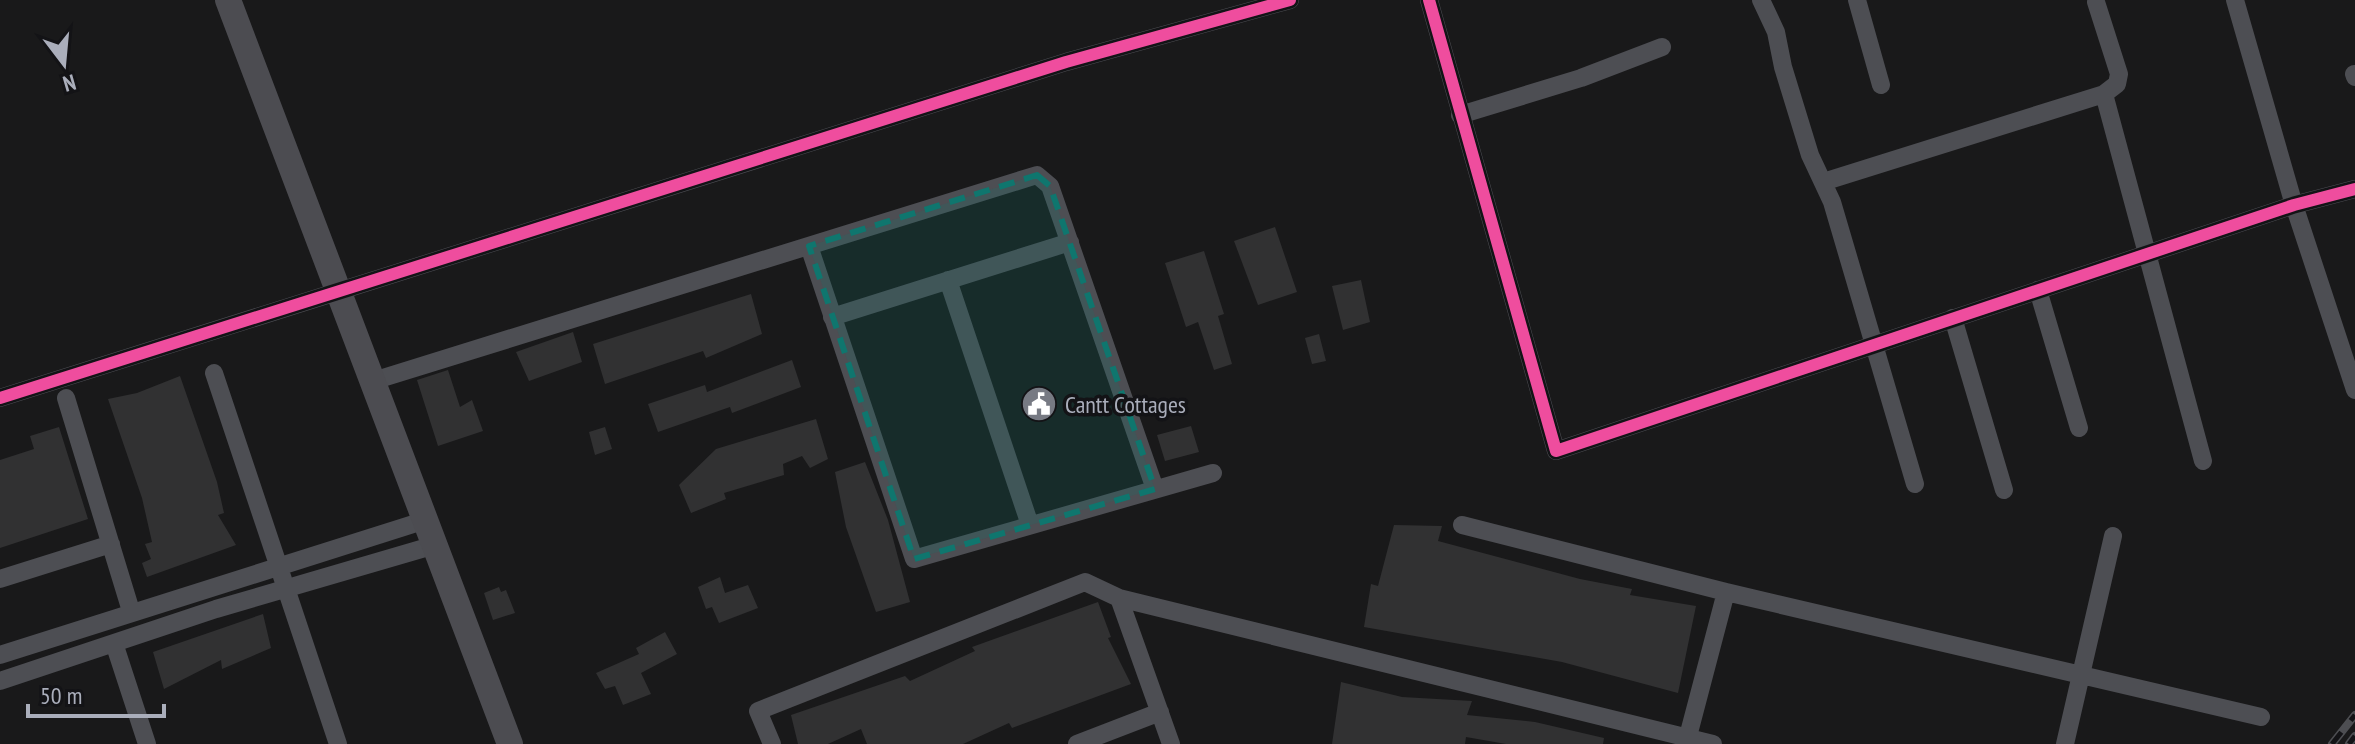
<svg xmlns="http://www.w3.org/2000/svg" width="2355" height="744" viewBox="0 0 2355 744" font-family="'PT Sans Narrow',sans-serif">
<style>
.building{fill:#313132}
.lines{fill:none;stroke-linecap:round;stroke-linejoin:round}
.minor{stroke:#4d4e53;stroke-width:18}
.secondary{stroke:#4c4c51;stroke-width:26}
.rail-casing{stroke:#4d4e52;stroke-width:8}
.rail{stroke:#131316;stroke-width:5;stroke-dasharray:15;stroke-linecap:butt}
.cycleway-casing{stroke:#131316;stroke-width:17}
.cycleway{stroke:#ef4d9e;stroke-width:12}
.marked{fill:#0f766e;fill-opacity:0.2;stroke:#0f766e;stroke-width:6;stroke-dasharray:16 10;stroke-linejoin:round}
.labels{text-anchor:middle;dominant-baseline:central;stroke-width:7;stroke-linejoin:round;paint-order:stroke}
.poi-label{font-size:24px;fill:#aaaebb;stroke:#131316;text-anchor:start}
</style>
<rect width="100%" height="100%" fill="#19191a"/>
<path class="building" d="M1275,227L1297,292L1258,305L1234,241Z
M1204,251L1224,314L1218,316L1232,364L1214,370L1198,322L1186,327L1165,263Z
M1361,280L1370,322L1343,330L1332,286Z
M751,294L762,334L706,358L703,351L605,384L593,344Z
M573,332L582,362L529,381L516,352Z
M1319,334L1326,361L1312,364L1305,338Z
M792,360L801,387L732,413L730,407L658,432L648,404L705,385L707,392Z
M448,370L460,407L472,400L483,431L438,446L417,380Z
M180,376L217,482L224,513L218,515L236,545L147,577L142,563L151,559L145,544L152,542L142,498L108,399L137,393Z
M816,419L828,459L810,468L802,456L783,464L784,475L724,493L726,499L691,513L679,485L716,449Z
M1191,426L1199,452L1165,461L1157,435Z
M59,427L88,519L0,548V460L34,449L30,436Z
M605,427L612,449L595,455L589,432Z
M865,462L888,520L910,602L876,612L846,527L835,472Z
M1394,525L1442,526L1438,541L1580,579L1632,589L1630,595L1696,606L1678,693L1562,662L1364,627L1371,584L1378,586Z
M720,577L725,593L748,585L758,608L719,623L712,607L706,609L698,587Z
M499,587L501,592L506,590L515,613L493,620L484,593Z
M1098,602L1111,637L1108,638L1131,684L1012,728L1009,723L963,744H867L861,729L828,744H798L791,715L905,676L910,681L975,651L972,647Z
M263,614L271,648L222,669L221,660L164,689L153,652Z
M665,632L677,654L641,673L651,694L623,705L615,686L605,689L596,673L639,654L636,648Z
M1341,682L1402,697L1472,701L1467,715L1535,722L1604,738L1603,744H1506L1466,737L1465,744H1332Z"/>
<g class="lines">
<path class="minor" d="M1429,0L1556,451L2294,205L2355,189
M1761,0L1776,32L1783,67L1810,155L1832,202L1915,484
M1857,0L1881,85
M2235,0L2294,205L2355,390
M2354,74L2355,77
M2104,94L2203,461
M1460,115L1581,78L1662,47
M1823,182L2104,94L2117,84L2119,74L2096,2
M809,246L914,559L1213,473
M948,280L1030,525
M2038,290L2079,428
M832,317L1070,242
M1953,318L2004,490
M214,373L338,744
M373,381L1037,175L1050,186L1155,489
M0,398L1066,62L1290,0
M66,398L131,611
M1462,525L1726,592L2261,717
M0,579L111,544
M1119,598L1171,744
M114,643L147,744
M0,655L426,520
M0,681L216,609L435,545
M772,744L758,711L1085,582L1119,598L1713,744
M1077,744L1160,712
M1686,744L1726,592
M2065,744L2113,536"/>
<path class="secondary" d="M228,0L510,744"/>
<g class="rail-casing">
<path id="rail" d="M2332,744L2355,715
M2349,744L2355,736"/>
</g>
<use href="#rail" class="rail"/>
<g class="cycleway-casing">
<path id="cycleway" d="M1429,0L1556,451L2294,205L2355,189
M0,398L1066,62L1290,0"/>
</g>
<use href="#cycleway" class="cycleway"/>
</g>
<path class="marked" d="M1037,175L1050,186L1155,489L914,559L809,246Z"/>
<defs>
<g id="civic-disc" transform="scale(1.8)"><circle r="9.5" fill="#777a83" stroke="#131316"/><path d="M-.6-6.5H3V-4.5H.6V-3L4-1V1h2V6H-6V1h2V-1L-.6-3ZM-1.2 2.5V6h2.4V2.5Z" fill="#fff"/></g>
</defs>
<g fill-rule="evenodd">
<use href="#civic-disc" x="1039" y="404"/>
</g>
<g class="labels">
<g class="poi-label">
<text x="1065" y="404">Cantt Cottages</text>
</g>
</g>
<g transform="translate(64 64) rotate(164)" stroke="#131316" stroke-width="6" paint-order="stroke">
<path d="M0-6L14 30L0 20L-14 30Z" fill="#aaaebb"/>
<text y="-12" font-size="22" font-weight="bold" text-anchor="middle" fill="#aaaebb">N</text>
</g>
<path d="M28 704v12h136v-12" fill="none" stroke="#aaaebb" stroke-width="4"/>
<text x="40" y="704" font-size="24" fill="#aaaebb" stroke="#131316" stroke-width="6" paint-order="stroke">50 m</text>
</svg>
